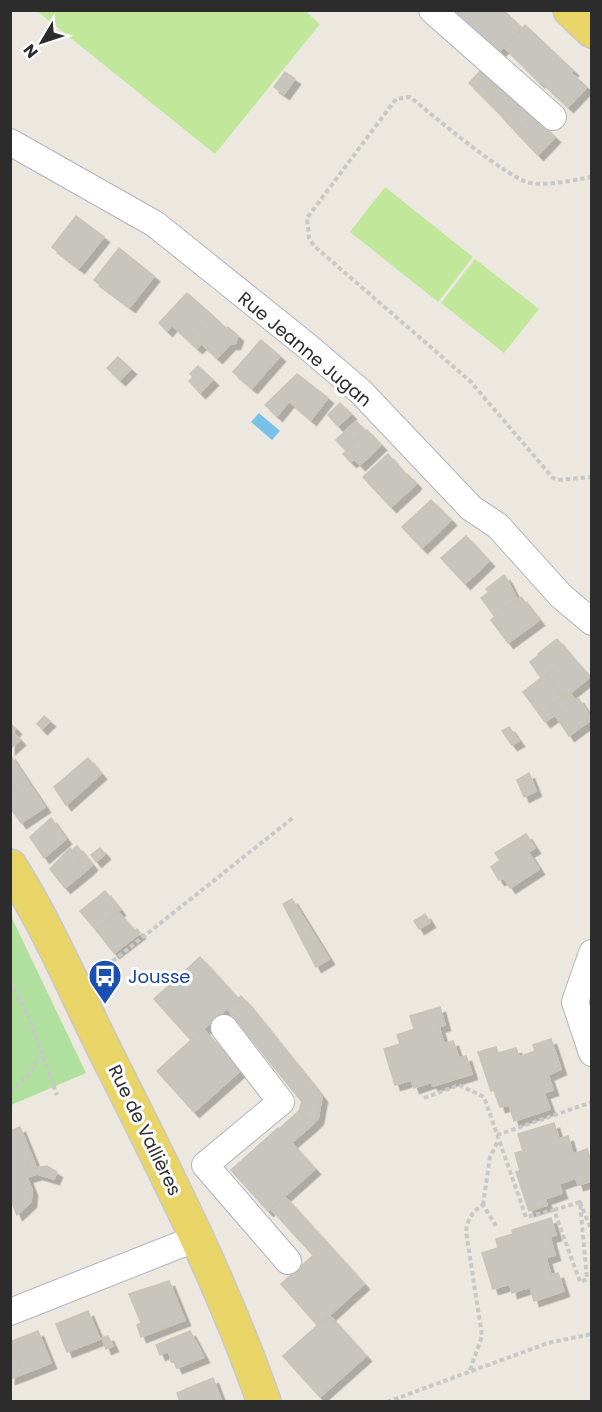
<svg xmlns="http://www.w3.org/2000/svg" width="602" height="1412" viewBox="0 0 602 1412" font-family="Poppins,sans-serif">
<style>
.green{fill:#b0e09e}
.pitch{fill:#c1e79b}
.water{fill:#78c2e9}
.building{fill:#c8c4be;stroke:#c8c4b8;stroke-width:1.5;filter:url(#shadow)}
.lines{fill:none;stroke-linecap:round;stroke-linejoin:round}
.minor-casing{stroke:#b2b4be;stroke-width:28}
.major-casing{stroke:#c8c8c8;stroke-width:36}
.path{stroke:#c8c8c8;stroke-width:4;stroke-dasharray:4.5 3;stroke-linecap:butt}
.minor{stroke:#fff;stroke-width:26}
.major{stroke:#e9d567;stroke-width:33}
.labels{text-anchor:middle;dominant-baseline:central;stroke-width:6;stroke-linejoin:round;paint-order:stroke}
.street-label{font-size:18px;fill:#2c2c2c;stroke:#fff}
.transit-label{font-size:18px;fill:#164399;stroke:#fff;text-anchor:start}
</style>
<defs>
<filter id="shadow"><feDropShadow dx="5.5" dy="5.5" stdDeviation="0" flood-color="#0004"/></filter>
</defs>
<rect width="100%" height="100%" fill="#ece8df"/>
<path class="green" d="M10,914L86,1073L11,1105H10Z"/>
<path class="pitch" d="M304,10L320,24L215,154L37,11Z
M385,187L473,257L438,302L350,232Z
M475,259L539,309L504,353L441,303Z"/>
<path class="water" d="M259,413L280,431L272,440L251,422Z"/>
<path class="building" d="M445,10H465L457,20Z
M465,10H503L522,28L498,53L457,20Z
M525,25L562,60L539,82L504,47Z
M562,60L573,70L571,73L587,87L568,107L540,81Z
M484,67L491,74L476,90L469,83Z
M285,72L295,79L284,94L274,87Z
M491,74L498,82L483,97L476,90Z
M498,82L505,89L490,104L483,97Z
M505,89L512,96L497,111L490,104Z
M512,96L519,103L504,119L497,111Z
M519,102L532,115L516,132L504,119Z
M532,115L555,137L538,155L516,132Z
M76,216L104,237L79,268L52,247Z
M119,248L154,276L130,307L94,280Z
M187,293L212,315L188,340L172,325L167,331L159,323Z
M212,315L236,338L217,358L192,335Z
M228,327L238,336L235,344H231L236,338L226,329Z
M192,335L201,344L197,348L188,340Z
M261,340L280,356L252,388L233,372Z
M118,357L131,369L120,380L107,368Z
M198,366L213,380L205,388L190,374Z
M297,374L328,398L311,420L289,401L277,416L265,405Z
M193,377L205,388L200,393L189,381Z
M340,403L351,414L338,426L328,415Z
M356,421L365,431L346,451L336,440Z
M367,430L381,445L360,465L354,459L351,462L343,454Z
M388,454L414,486L391,507L363,477Z
M407,474L416,483L414,486L405,476Z
M431,500L440,509L438,511L429,502Z
M429,502L438,511L440,509L451,520L422,548L402,527Z
M466,536L489,561L465,584L441,558Z
M504,575L507,579L489,592L486,589Z
M507,579L517,599L495,617L481,598Z
M521,597L539,620L508,643L491,620Z
M557,639L571,656L551,671L538,654Z
M539,655L551,671L541,678L530,662Z
M571,656L590,677L564,698L546,674Z
M546,674L563,696L548,707L555,715L545,722L523,692Z
M570,693L575,700L555,715L548,707Z
M578,698L592,719L569,736L555,715Z
M44,716L50,721L42,729L37,724Z
M10,723L16,729L13,732L20,740L10,749Z
M509,727L519,741L512,745L502,731Z
M10,755L28,782L10,793Z
M88,758L101,774L66,805L54,787Z
M529,773L536,791L524,797L517,780Z
M28,782L45,807L21,823L10,807V793Z
M51,818L66,839L44,858L30,837Z
M526,834L535,848L528,852L539,869L510,888L504,878L499,880L491,867L500,860L495,853Z
M77,846L92,865L87,870L72,850Z
M70,848L87,870L65,888L50,869Z
M100,848L105,854L96,862L91,855Z
M105,891L120,910L96,930L80,911Z
M292,899L329,959L316,967L283,904Z
M118,912L134,931L137,929L140,933L114,953L96,930Z
M425,914L430,922L419,929L414,921Z
M200,957L238,999L191,1040L154,999Z
M241,996L248,1004L233,1016L227,1008Z
M248,1004L317,1090L302,1102L233,1016Z
M440,1007L445,1025L439,1027L444,1044L453,1041L459,1058L466,1056L472,1074L433,1086L431,1082L414,1088L411,1080L395,1085L384,1049L400,1044L397,1035L414,1029L410,1016Z
M203,1029L241,1070L194,1112L157,1071Z
M551,1039L561,1069L548,1075L553,1090L544,1093L550,1109L514,1121L509,1105L500,1107L494,1090L491,1091L478,1052L496,1047L498,1053L516,1048L519,1057L535,1051L533,1045Z
M317,1090L322,1097L318,1119L312,1125L299,1111L302,1102Z
M299,1111L312,1125L291,1143L279,1129Z
M554,1123L559,1139L568,1136L573,1154L587,1149L592,1164V1181L578,1185L576,1178L559,1184L562,1193L545,1199L547,1205L529,1211L516,1172L520,1171L515,1153L523,1151L518,1134Z
M20,1127L33,1159L27,1161L30,1169L47,1166L57,1172L54,1179L37,1174L27,1177L32,1190L31,1202L17,1215L10,1198V1131Z
M278,1128L315,1169L268,1211L231,1170Z
M33,1159L36,1167L30,1169L27,1161Z
M285,1197L327,1243L313,1255L271,1209Z
M551,1218L556,1235L550,1237L555,1255L546,1258L551,1275L558,1273L564,1291L534,1301L530,1287L512,1293L510,1284L493,1289L482,1253L498,1248L496,1239L513,1234L512,1230Z
M327,1243L364,1284L318,1326L281,1284Z
M169,1281L185,1320L141,1337L137,1325L141,1323L129,1294Z
M88,1311L100,1339L67,1352L56,1324Z
M329,1315L366,1356L320,1397L283,1356Z
M38,1331L51,1363L23,1374L10,1342Z
M190,1331L204,1357L177,1368L174,1362H171L169,1351L160,1355L156,1345Z
M108,1336L113,1346L106,1349L102,1338Z
M10,1344L23,1374L10,1379Z
M213,1378L222,1402H180L177,1393Z"/>
<g class="lines">
<g class="minor-casing">
<path id="minor" d="M432,10L553,117
M10,142L155,224L307,346L361,392L471,508L498,526L561,596L592,622
M592,953L575,1002L592,1053
M224,1028L281,1102L205,1165L288,1261
M10,1312L197,1238"/>
</g>
<g class="major-casing">
<path id="major" d="M570,10L592,31
M10,866C48,926 76,993 108,1057C165,1170 222,1282 264,1402"/>
</g>
<path class="path" d="M592,177C572,180 551,186 531,183C509,180 431,114 410,97L396,99L307,218L309,238L314,246L470,381L553,478L558,480L592,477
M95,975L294,817
M10,982L28,1015L57,1095
M10,1092L29,1074L40,1056
M424,1098L459,1085L484,1097L526,1217L554,1210L580,1282L587,1279L580,1202L592,1232
M497,1135L592,1102
M483,1205L490,1157L498,1141
M554,1210L580,1202
M470,1370L482,1336L466,1231C468,1219 472,1211 483,1205L496,1226
M387,1402L548,1343L592,1334"/>
<use href="#minor" class="minor"/>
<use href="#major" class="major"/>
</g>
<defs>
<g id="bus-pin" transform="scale(1.725)"><path d="M0 17L-7.5 6A9.5 9.5 0 1 1 7.5 6Z" fill="#1a4fb4" stroke="#fff"/><path d="M-5-6H5V4H4V6H2V4H-2V6H-4V4H-5ZM-3.5-4V0h7V-4ZM-3.5 1.2v1.5H-2V1.2ZM2 1.2v1.5H3.5V1.2Z" fill="#fff"/></g>
</defs>
<g fill-rule="evenodd">
<use href="#bus-pin" x="105" y="976"/>
</g>
<g class="labels">
<g class="street-label">
<text transform="translate(305 349) rotate(40)">Rue Jeanne Jugan</text>
<text transform="translate(145 1130) rotate(64)">Rue de Vallières</text>
</g>
<g class="transit-label">
<text x="128" y="976">Jousse</text>
</g>
</g>
<rect width="602" height="1412" fill="none" stroke="#2c2c2c" stroke-width="24"/>
<g transform="translate(42 42) rotate(231)" stroke="#ffffff" stroke-width="4.5" paint-order="stroke">
<path d="M0-4.5L10 22L0 15L-10 22Z" fill="#2c2c2c"/>
<text y="-9" font-size="16" font-weight="bold" text-anchor="middle" fill="#2c2c2c">N</text>
</g>
</svg>
